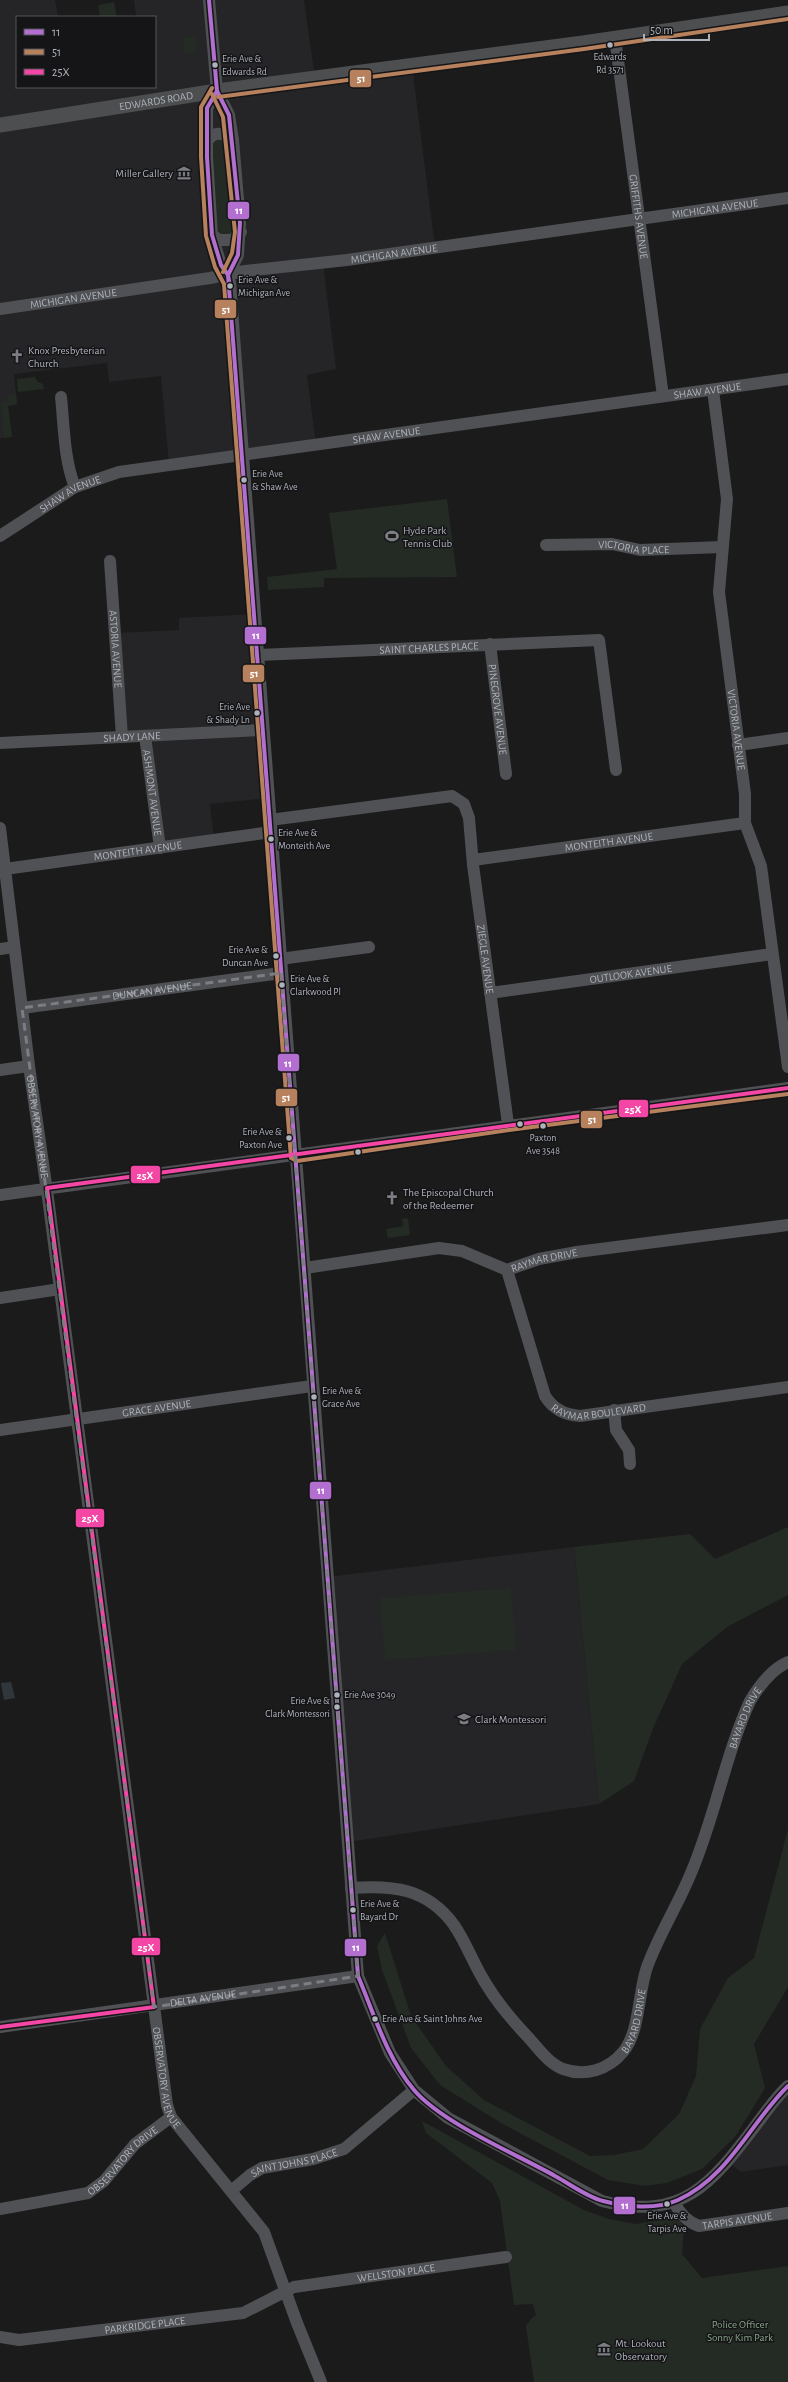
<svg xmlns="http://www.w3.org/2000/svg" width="788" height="2382" viewBox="0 0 788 2382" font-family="'Alegreya Sans',sans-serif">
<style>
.built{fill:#252527}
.green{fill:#242a24}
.water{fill:#2f373d}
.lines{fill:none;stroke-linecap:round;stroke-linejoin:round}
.minor{stroke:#505154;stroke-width:12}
.major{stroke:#4d4e50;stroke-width:15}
.bus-1-casing{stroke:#151517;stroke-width:7}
.bus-2-casing{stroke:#151517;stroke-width:7}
.bus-3-casing{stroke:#151517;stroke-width:7}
.bus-1{stroke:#b36fd0;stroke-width:4}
.bus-2{stroke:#b6815c;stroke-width:4}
.bus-3{stroke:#f346a5;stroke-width:4}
.marked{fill:none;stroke:#7b7d83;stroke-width:3;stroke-dasharray:8 5;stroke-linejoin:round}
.bus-dot{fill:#aeb2bb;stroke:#151517;stroke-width:1.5}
.labels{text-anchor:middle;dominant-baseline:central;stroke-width:3;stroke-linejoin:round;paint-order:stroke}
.bus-label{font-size:10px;fill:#aeb2bb;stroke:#151517;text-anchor:start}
.street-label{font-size:11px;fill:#aeb2bb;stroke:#151517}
.poi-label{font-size:11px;fill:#aeb2bb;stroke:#151517;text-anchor:start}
.park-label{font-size:11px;fill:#87a488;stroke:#151517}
.line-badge{stroke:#151517;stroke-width:1.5}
.badge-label{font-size:11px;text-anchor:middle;font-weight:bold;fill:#fff}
</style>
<rect width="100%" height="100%" fill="#1b1b1b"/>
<path class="built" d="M0,0H55L58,17H17V87H155V17H129L136,16L134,0H304L315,78L412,66L435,247L323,263L336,369L307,375L316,445L169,464L161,376L109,382L107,363L14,374L17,404L8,406L12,437L0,438Z
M255,614L269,798L210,804L214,840L160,848L145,736L122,737L115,633L179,630V618Z
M574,1547L599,1804L348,1842L327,1577Z
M788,2086V2165L741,2172L727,2162Z"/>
<path class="green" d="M114,2L117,17H100L98,5Z
M195,36L197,53L184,54L183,37Z
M221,138L228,144L235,231L227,237L219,234L216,218L212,141Z
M35,377L38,382L43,384L44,389L18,392L17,379Z
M16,394L17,404L8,406L12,437L4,438L1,405L3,402L8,401L7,395Z
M447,499L457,577L324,578V587L268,590L267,577L337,569L329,513Z
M408,1218L410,1235L388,1238L386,1229L403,1226L402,1219Z
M788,1527V1595L727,1627L682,1664L652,1731L634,1781L599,1804L574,1547L690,1534L715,1559Z
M511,1588L516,1650L385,1660L380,1598Z
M788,1829V1987L754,2044L765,2088L735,2137L702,2169L667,2183L645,2186L608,2180L501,2123L440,2085L411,2048L382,1970L377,1946L385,1933L411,2016L446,2066L484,2100L590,2156L614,2155L643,2149L679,2114L696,2076L700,2029L728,1978L754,1958Z
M422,2121L584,2210L609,2219L637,2224L675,2217L684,2226L682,2254L702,2278L788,2266V2382H534L526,2326L531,2319L536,2315L533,2304L514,2305L500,2201L492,2183L426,2133Z"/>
<path class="water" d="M11,1682L15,1698L4,1700L1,1683Z"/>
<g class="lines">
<g class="minor">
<path d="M209,0L217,91L229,115L233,140L240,223L238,255L228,275"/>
<path id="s1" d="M615,38L663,396"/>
<path d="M217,91L207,108V157L212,235L221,265L228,275L230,283L358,1976L390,2053L414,2090L448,2118L602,2201C685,2223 714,2180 759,2121C768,2109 777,2096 788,2086"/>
<path d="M206,144C212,130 223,132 233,140"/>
<path d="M212,235L219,240H232L241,232"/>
<path id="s2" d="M0,309L210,278L245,271L347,260L788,198"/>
<path id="s3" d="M713,390L727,499L719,592L745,794V823L761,866L788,1067"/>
<path d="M61,397C64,426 64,460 75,487"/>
<path id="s4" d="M0,536L75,487L119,472L788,379"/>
<path id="s5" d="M546,545L612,544L640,550L722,547"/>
<path id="s6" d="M110,561L122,737"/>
<path id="s7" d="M490,644L506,774"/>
<path id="s8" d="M259,655L599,640L616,770"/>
<path id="s9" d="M145,736L160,848"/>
<path id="s10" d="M0,743L263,730"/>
<path d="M738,745L788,738"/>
<path id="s11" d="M270,820L452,796L464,804L469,818L473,865L508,1124"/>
<path id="s12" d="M0,828L29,1066L48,1198L167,2105L171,2117L264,2232L297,2323L321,2382"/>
<path id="s13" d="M473,860L745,823"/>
<path id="s14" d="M5,869L271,832"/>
<path d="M0,949L14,947"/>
<path d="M280,959L369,947"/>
<path id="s15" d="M490,993L772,954"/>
<path id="s16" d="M22,1008L281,973"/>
<path d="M0,1070L29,1066"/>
<path d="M0,1195C262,1158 525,1123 788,1088"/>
<path id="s17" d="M305,1268L439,1248L462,1251L507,1270L539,1259L577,1252L788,1225"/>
<path id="s18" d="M507,1270L545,1396C553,1409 564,1415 580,1416L788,1387"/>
<path d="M0,1298L60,1289"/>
<path d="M614,1410L616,1430L629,1450L630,1464"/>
<path id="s19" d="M0,1430L312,1386"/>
<path id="s20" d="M351,1888C393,1885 427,1888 454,1925C467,1944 475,1968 488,1987C499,2005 513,2021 527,2036C538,2048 548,2063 563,2069C585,2077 608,2070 623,2052C640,2032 638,1993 647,1967C659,1934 678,1905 691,1873C715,1817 725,1756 750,1701C759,1686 772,1669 788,1662"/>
<path id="s21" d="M0,2027L358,1976"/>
<path id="s22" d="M231,2191L250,2175L262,2168L313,2159L344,2149L414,2090"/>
<path id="s23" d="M674,2202C679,2212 687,2222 699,2226L788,2213"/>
<path id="s24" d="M0,2209L88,2193L104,2181L135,2144L171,2117"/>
<path id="s25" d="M0,2337L19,2340L243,2313L294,2287L506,2257"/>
</g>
<path class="major" id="s26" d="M0,125L217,91L583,43L788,13"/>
<g class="bus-1-casing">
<path id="bus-1" d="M209,0L217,91L229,115L240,223L238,255L228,275L358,1976C374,2014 387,2058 414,2090C442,2123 516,2154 555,2176C570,2184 587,2197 603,2201C626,2207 656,2210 678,2200C729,2177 750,2123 788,2086
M217,91L207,108V157L212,235L221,265L228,275L230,286"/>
</g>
<g class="bus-2-casing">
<path id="bus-2" d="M212,88L201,107V157L206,236L215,267L224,284L291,1158L297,1161L509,1130L788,1094
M212,94L223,117L235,232L232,253L223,272
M218,97L584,49L788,19"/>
</g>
<g class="bus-3-casing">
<path id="bus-3" d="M0,2027L154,2007L47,1188L788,1088"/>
</g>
<use href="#bus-1" class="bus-1"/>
<use href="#bus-2" class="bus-2"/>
<use href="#bus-3" class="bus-3"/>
</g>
<path class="marked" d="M281,973L358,1976L154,2007L22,1008Z"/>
<defs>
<g id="museum-bare" transform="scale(1.08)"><path d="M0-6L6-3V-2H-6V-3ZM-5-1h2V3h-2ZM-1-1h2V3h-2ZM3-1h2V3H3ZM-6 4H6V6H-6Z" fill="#7b7d83" stroke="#151517" stroke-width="2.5" paint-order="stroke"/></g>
<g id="church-bare" transform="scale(1.08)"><path d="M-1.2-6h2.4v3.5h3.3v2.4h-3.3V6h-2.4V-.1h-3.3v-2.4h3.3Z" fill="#7b7d83" stroke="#151517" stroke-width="2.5" paint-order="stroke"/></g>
<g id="stadium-bare" transform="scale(1.08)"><path d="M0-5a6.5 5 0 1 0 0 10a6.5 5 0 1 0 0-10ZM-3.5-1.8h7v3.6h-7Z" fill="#7b7d83" stroke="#151517" stroke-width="2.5" paint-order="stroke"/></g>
<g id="school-bare" transform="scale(1.08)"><path d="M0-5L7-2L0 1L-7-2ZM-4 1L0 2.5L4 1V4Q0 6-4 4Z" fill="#7b7d83" stroke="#151517" stroke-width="2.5" paint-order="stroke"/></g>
</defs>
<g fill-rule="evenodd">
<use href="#museum-bare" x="184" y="173"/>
<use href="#church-bare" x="17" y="356"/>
<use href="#stadium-bare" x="392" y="536"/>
<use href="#church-bare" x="392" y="1198"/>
<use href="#school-bare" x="464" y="1719"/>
<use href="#museum-bare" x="604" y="2349"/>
</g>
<g class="bus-dot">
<circle cx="610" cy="45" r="3.5"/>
<circle cx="215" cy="65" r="3.5"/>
<circle cx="230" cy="286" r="3.5"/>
<circle cx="244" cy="480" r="3.5"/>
<circle cx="257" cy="713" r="3.5"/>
<circle cx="271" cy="839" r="3.5"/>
<circle cx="276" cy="956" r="3.5"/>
<circle cx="282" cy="985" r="3.5"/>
<circle cx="520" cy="1124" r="3.5"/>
<circle cx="543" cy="1126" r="3.5"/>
<circle cx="289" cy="1138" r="3.5"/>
<circle cx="358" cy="1152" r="3.5"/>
<circle cx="314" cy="1397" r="3.5"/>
<circle cx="337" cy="1695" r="3.5"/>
<circle cx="337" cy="1707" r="3.5"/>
<circle cx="353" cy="1910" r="3.5"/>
<circle cx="375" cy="2019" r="3.5"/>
<circle cx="667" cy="2204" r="3.5"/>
</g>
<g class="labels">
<g class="bus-label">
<text x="610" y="57" text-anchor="middle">Edwards<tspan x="610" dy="13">Rd 3571</tspan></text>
<text x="222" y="59">Erie Ave &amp;<tspan x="222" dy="13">Edwards Rd</tspan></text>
<text x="238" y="280">Erie Ave &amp;<tspan x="238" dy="13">Michigan Ave</tspan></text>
<text x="252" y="474">Erie Ave<tspan x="252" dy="13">&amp; Shaw Ave</tspan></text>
<text x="250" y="707" text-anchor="end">Erie Ave<tspan x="250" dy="13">&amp; Shady Ln</tspan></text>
<text x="278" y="833">Erie Ave &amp;<tspan x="278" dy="13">Monteith Ave</tspan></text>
<text x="268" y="950" text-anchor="end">Erie Ave &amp;<tspan x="268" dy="13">Duncan Ave</tspan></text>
<text x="290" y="979">Erie Ave &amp;<tspan x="290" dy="13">Clarkwood Pl</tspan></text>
<text x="282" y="1132" text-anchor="end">Erie Ave &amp;<tspan x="282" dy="13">Paxton Ave</tspan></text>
<text x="543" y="1138" text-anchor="middle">Paxton<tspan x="543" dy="13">Ave 3548</tspan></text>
<text x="322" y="1391">Erie Ave &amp;<tspan x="322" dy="13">Grace Ave</tspan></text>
<text x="344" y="1695">Erie Ave 3049</text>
<text x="330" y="1701" text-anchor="end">Erie Ave &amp;<tspan x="330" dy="13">Clark Montessori</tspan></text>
<text x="360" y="1904">Erie Ave &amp;<tspan x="360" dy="13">Bayard Dr</tspan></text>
<text x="382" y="2019">Erie Ave &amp; Saint Johns Ave</text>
<text x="667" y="2216" text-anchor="middle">Erie Ave &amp;<tspan x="667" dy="13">Tarpis Ave</tspan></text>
</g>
<g class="street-label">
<text stroke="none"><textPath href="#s26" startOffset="158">EDWARDS ROAD</textPath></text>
<text stroke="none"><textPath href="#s2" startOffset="722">MICHIGAN AVENUE</textPath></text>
<text stroke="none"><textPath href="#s1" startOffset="180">GRIFFITHS AVENUE</textPath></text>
<text stroke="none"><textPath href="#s2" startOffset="398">MICHIGAN AVENUE</textPath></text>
<text stroke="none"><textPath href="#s2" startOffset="74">MICHIGAN AVENUE</textPath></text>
<text stroke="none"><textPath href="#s4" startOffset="730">SHAW AVENUE</textPath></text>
<text stroke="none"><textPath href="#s4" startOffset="406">SHAW AVENUE</textPath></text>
<text stroke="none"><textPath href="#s4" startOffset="82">SHAW AVENUE</textPath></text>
<text stroke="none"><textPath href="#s5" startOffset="88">VICTORIA PLACE</textPath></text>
<text stroke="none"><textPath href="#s8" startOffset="170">SAINT CHARLES PLACE</textPath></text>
<text stroke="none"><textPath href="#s6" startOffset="88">ASTORIA AVENUE</textPath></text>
<text stroke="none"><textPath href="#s7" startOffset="66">PINEGROVE AVENUE</textPath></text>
<text stroke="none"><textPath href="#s3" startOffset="342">VICTORIA AVENUE</textPath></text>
<text stroke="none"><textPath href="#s10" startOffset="132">SHADY LANE</textPath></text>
<text stroke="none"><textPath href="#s9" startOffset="57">ASHMONT AVENUE</textPath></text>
<text stroke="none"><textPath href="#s13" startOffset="137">MONTEITH AVENUE</textPath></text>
<text stroke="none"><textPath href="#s14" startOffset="134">MONTEITH AVENUE</textPath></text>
<text stroke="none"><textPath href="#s11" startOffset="355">ZIEGLE AVENUE</textPath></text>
<text stroke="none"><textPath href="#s15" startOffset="142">OUTLOOK AVENUE</textPath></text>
<text stroke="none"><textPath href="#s16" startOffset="131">DUNCAN AVENUE</textPath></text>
<text stroke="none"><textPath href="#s12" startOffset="301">OBSERVATORY AVENUE</textPath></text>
<text stroke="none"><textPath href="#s17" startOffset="246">RAYMAR DRIVE</textPath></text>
<text stroke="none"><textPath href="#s18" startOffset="192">RAYMAR BOULEVARD</textPath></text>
<text stroke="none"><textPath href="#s19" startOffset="158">GRACE AVENUE</textPath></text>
<text stroke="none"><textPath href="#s20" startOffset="722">BAYARD DRIVE</textPath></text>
<text stroke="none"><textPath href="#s21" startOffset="205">DELTA AVENUE</textPath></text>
<text stroke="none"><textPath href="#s20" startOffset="398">BAYARD DRIVE</textPath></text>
<text stroke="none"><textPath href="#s12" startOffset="1261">OBSERVATORY AVENUE</textPath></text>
<text stroke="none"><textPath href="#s24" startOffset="137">OBSERVATORY DRIVE</textPath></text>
<text stroke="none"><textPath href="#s22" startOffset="71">SAINT JOHNS PLACE</textPath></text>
<text stroke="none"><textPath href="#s23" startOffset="74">TARPIS AVENUE</textPath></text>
<text stroke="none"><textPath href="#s25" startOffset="405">WELLSTON PLACE</textPath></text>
<text stroke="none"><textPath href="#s25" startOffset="146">PARKRIDGE PLACE</textPath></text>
</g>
<g class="poi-label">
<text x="173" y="173" text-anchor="end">Miller Gallery</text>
<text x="28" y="350">Knox Presbyterian<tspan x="28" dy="13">Church</tspan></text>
<text x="403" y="530">Hyde Park<tspan x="403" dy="13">Tennis Club</tspan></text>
<text x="403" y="1192">The Episcopal Church<tspan x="403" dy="13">of the Redeemer</tspan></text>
<text x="475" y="1719">Clark Montessori</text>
<text x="615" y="2343">Mt. Lookout<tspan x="615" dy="13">Observatory</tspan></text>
</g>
<g class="park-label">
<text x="740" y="2324">Police Officer<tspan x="740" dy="13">Sonny Kim Park</tspan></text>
</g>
</g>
<g class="line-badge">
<rect x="349" y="69" width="23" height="19" rx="4" fill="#b6815c"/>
<rect x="227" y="201" width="23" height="19" rx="4" fill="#b36fd0"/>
<rect x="214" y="299" width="23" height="20" rx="4" fill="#b6815c"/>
<rect x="244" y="626" width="23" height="19" rx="4" fill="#b36fd0"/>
<rect x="242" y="664" width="23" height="19" rx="4" fill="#b6815c"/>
<rect x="277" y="1053" width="23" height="19" rx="4" fill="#b36fd0"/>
<rect x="275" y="1088" width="23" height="19" rx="4" fill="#b6815c"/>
<rect x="618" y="1099" width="31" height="19" rx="4" fill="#f346a5"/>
<rect x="580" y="1110" width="23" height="19" rx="4" fill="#b6815c"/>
<rect x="130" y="1165" width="31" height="19" rx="4" fill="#f346a5"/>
<rect x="309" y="1481" width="23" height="19" rx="4" fill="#b36fd0"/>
<rect x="75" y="1508" width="30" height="20" rx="4" fill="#f346a5"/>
<rect x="131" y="1937" width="30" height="19" rx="4" fill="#f346a5"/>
<rect x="344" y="1938" width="23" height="19" rx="4" fill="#b36fd0"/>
<rect x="613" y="2196" width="23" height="19" rx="4" fill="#b36fd0"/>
</g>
<g class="badge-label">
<text x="361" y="82">51</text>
<text x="239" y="214">11</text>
<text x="226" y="313">51</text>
<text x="256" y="639">11</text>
<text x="254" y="677">51</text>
<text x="288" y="1067">11</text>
<text x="286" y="1101">51</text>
<text x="633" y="1113">25X</text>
<text x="592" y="1123">51</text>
<text x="145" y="1179">25X</text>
<text x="321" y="1494">11</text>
<text x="90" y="1522">25X</text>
<text x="146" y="1951">25X</text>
<text x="356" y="1951">11</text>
<text x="625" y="2209">11</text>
</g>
<rect x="16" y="16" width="140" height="72" fill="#151517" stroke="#525459"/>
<rect x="24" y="29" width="20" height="6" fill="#b36fd0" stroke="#525459"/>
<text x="52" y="36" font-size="12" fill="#aeb2bb">11</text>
<rect x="24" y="49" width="20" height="6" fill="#b6815c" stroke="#525459"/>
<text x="52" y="56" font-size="12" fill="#aeb2bb">51</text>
<rect x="24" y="69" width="20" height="6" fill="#f346a5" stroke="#525459"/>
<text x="52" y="76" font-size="12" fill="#aeb2bb">25X</text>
<path d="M644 34v6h65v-6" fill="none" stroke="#aeb2bb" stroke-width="2"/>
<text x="650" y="34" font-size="12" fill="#aeb2bb" stroke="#151517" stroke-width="3" paint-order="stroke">50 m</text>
</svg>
